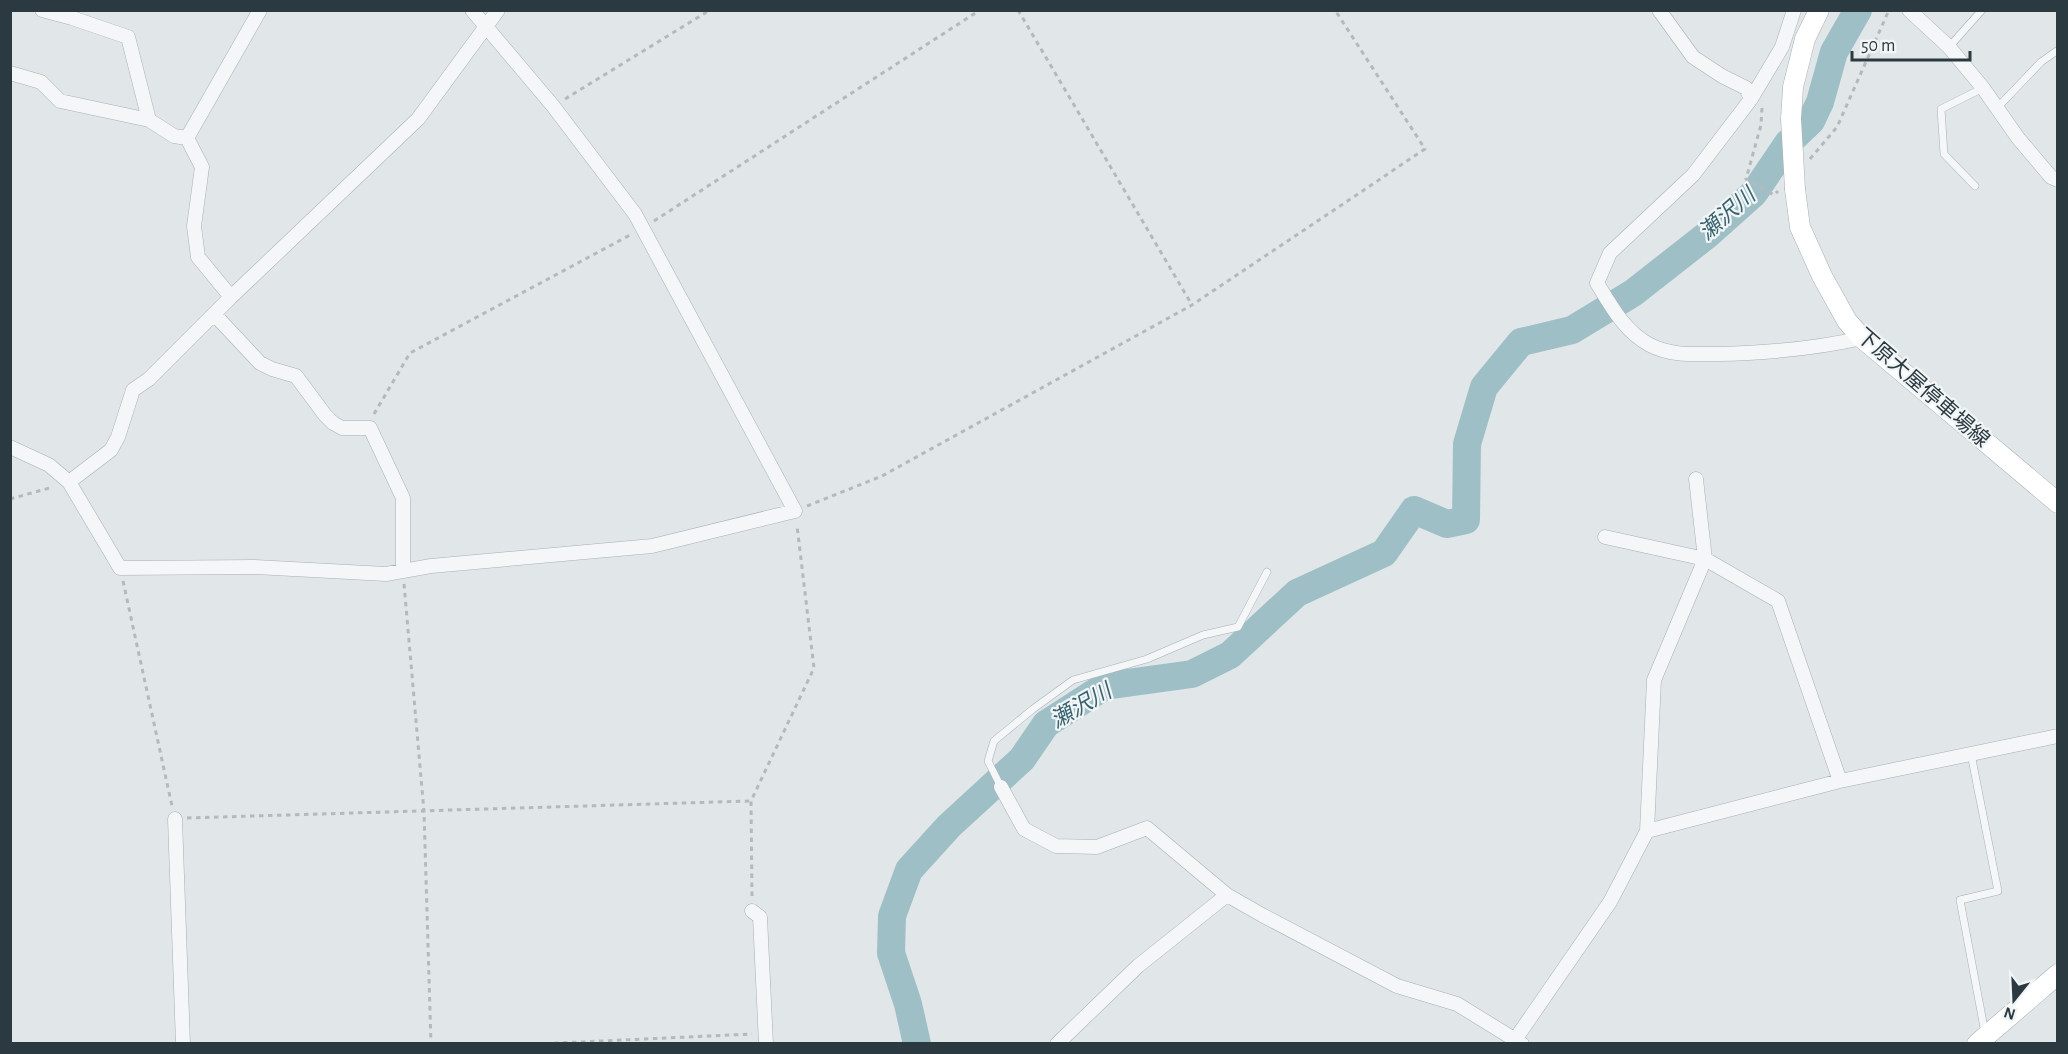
<svg xmlns="http://www.w3.org/2000/svg" width="2068" height="1054" viewBox="0 0 2068 1054" font-family="'Alegreya Sans','Noto Sans JP',sans-serif">
<style>
.lines{fill:none;stroke-linecap:round;stroke-linejoin:round}
.river{stroke:#9fbfc6;stroke-width:28}
.lane-casing{stroke:#a7afb3;stroke-width:8}
.street-casing{stroke:#a7afb3;stroke-width:15}
.secondary-casing{stroke:#a7afb3;stroke-width:21}
.path{stroke:#b4babc;stroke-width:3;stroke-dasharray:4.5 4.5;stroke-linecap:butt}
.lane{stroke:#f4f6f7;stroke-width:7}
.street{stroke:#f4f6f7;stroke-width:14}
.secondary{stroke:#fff;stroke-width:20}
.secondary-bridge-casing{stroke:#a7afb3;stroke-width:21;stroke-linecap:butt}
.secondary-bridge{stroke:#fff;stroke-width:20}
.labels{text-anchor:middle;dominant-baseline:central;stroke-width:4.5;stroke-linejoin:round;paint-order:stroke}
.street-label{font-size:21px;fill:#2b3940;stroke:#f1f5f6}
.water-label{font-size:22px;font-style:italic;fill:#386371;stroke:#f1f5f6}
</style>
<rect width="100%" height="100%" fill="#e1e7e9"/>
<g class="lines">
<path class="river" d="M917,1044L908,1004L891,953L892,916L909,870L949,826L1022,759L1046,724L1105,686L1192,674L1230,655L1297,593L1384,553L1414,510L1447,524L1466,520L1467,444L1484,387L1521,342L1572,330L1633,293L1707,235L1754,193L1788,143L1811,121L1820,102L1834,52L1858,10"/>
<g class="lane-casing">
<path id="lane" d="M1949,47L1982,10
M1997,108L2041,62L2058,50
M1975,186L1944,154L1941,109L1983,88
M1971,754L1998,891L1960,900L1985,1033
M1001,787L988,761L994,741L1033,709L1073,680L1147,659L1203,635L1238,627L1267,572"/>
</g>
<g class="street-casing">
<path id="street" d="M42,10L72,18L128,37L149,120
M1659,10L1693,57L1722,76L1746,88L1751,99
M1794,10L1782,47L1751,99L1693,175L1610,253L1597,283C1611,306 1625,332 1650,345C1671,356 1694,354 1717,354C1766,353 1814,349 1862,338
M1909,10L1949,47L1983,88L2018,138L2051,177L2058,180
M10,73L41,82L60,101L149,120L174,136L187,138
M187,138L202,167L194,226L198,257L231,297
M187,138L260,10
M214,314L260,363L272,369L296,376L325,415L333,423L342,428H370L403,498V571
M10,447L49,465L69,482L120,568L255,567L386,574L431,566L652,546L795,511L635,214L553,106L472,10
M69,482L111,450L118,437L133,390L149,379L231,297L418,119L498,10
M1605,537L1705,559L1778,601L1840,781
M1001,787L1024,829L1056,846L1097,847L1147,828L1227,895
M175,819L183,1044
M1647,831L1840,781L2058,736
M752,911L760,917L766,1044
M1057,1044L1138,966L1227,895L1262,915L1397,986L1457,1004L1522,1044
M1512,1044L1610,902L1647,831L1654,680L1705,559L1696,479"/>
</g>
<g class="secondary-casing">
<path id="secondary" d="M1791,119L1793,87L1805,39L1819,10
M1795,189L1800,227L1822,276L1847,321L1862,338L2058,503
M1977,1044L2058,974"/>
</g>
<path class="path" d="M1018,10L1192,305
M565,99L710,10
M1762,108L1761,125L1746,179L1774,195L1778,191
M1810,159L1837,127L1889,10
M654,221L980,10
M374,414L410,353L630,235
M10,499L53,487
M807,506L882,476L1192,305L1425,149L1335,10
M123,581L172,806
M404,584L424,812L431,1044
M187,818L750,801
M752,896L751,801L814,668L797,526
M536,1044L752,1034"/>
<use href="#lane" class="lane"/>
<use href="#street" class="street"/>
<use href="#secondary" class="secondary"/>
<g class="secondary-bridge-casing">
<path id="secondary-bridge" d="M1791,119L1795,189"/>
</g>
<use href="#secondary-bridge" class="secondary-bridge"/>
</g>
<g class="labels">
<g class="street-label">
<text transform="translate(1923 388) rotate(41)">下原大屋停車場線</text>
</g>
<g class="water-label">
<text transform="translate(1727 214) rotate(-41)">瀬沢川</text>
<text transform="translate(1081 706) rotate(-30)">瀬沢川</text>
</g>
</g>
<rect width="2068" height="1054" fill="none" stroke="#2b3940" stroke-width="24"/>
<g transform="translate(2014 1000) rotate(198)" stroke="#f1f5f6" stroke-width="4.5" paint-order="stroke">
<path d="M0-4.5L10 22L0 15L-10 22Z" fill="#2b3940"/>
<text y="-9" font-size="16" font-weight="bold" text-anchor="middle" fill="#2b3940">N</text>
</g>
<path d="M1852 51v9h118v-9" fill="none" stroke="#2b3940" stroke-width="3"/>
<text x="1861" y="51" font-size="18" fill="#2b3940" stroke="#f1f5f6" stroke-width="4.5" paint-order="stroke">50 m</text>
</svg>
